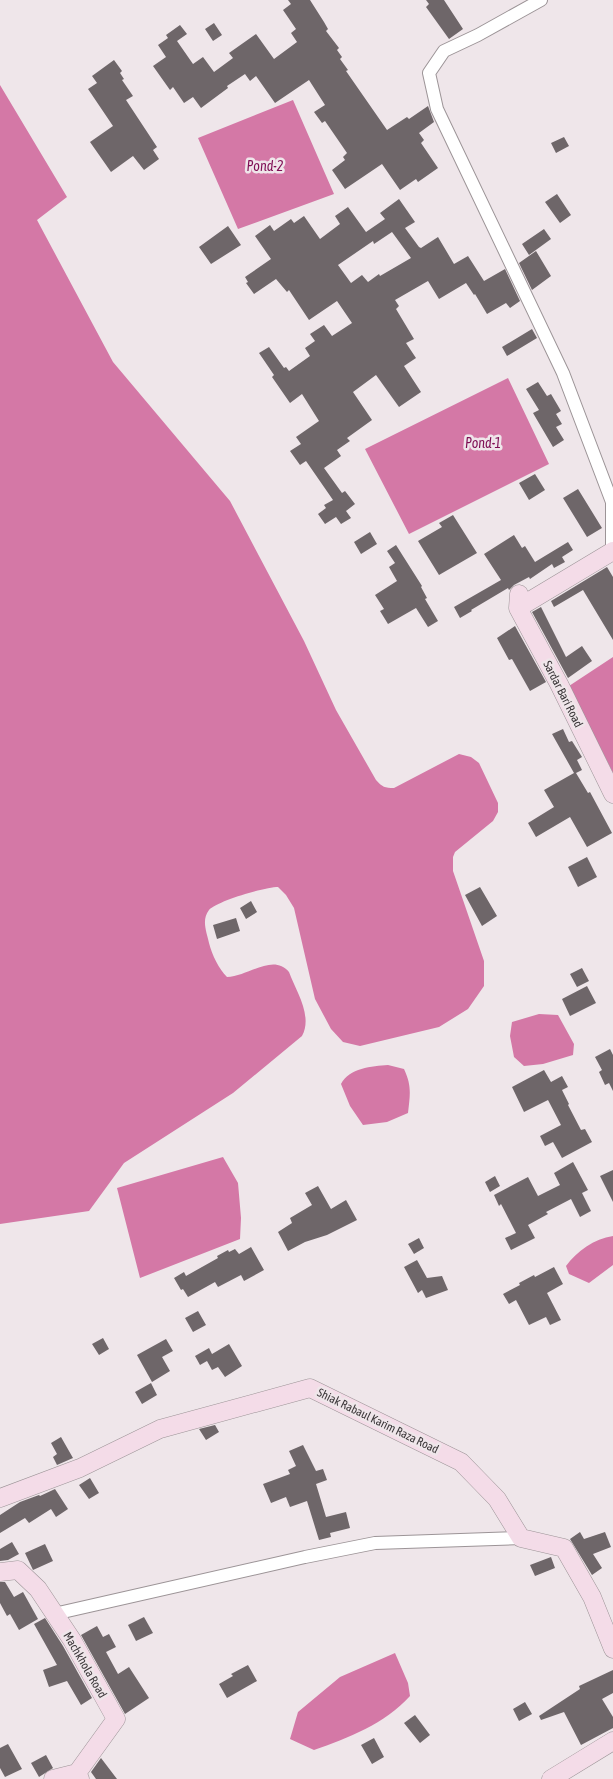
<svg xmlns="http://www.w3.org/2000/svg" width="613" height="1779" viewBox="0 0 613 1779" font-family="'Asap Condensed',sans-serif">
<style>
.water{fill:#d478a6}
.building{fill:#6e6669;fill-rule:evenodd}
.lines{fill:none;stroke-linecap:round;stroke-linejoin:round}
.street-casing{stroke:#9c9497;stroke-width:14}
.secondary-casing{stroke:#9c9497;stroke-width:19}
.street{stroke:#fff;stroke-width:12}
.secondary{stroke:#f4dce8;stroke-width:18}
.labels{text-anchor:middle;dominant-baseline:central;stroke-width:5;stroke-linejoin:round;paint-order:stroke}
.street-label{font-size:12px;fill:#3b3739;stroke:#efe6ea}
.water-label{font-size:14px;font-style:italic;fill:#7f0e54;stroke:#efe6ea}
</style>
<rect width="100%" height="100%" fill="#efe6ea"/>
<path class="water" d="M0,85L67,197L37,220L113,362L230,501L304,641L336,710L376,780C382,787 385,788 394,788L459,754L471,757L479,763L498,803V812L493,821L455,852L453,857V871L484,961V986L468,1009L439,1027L360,1046L343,1042L331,1029L315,999L294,908L286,895L278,887C265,887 217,901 209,910C201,920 207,933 209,943C212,955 219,969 227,977C249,976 273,953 289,972C296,991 313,1016 302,1036L233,1093L124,1163L89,1211L0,1224Z
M293,100L334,194L238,229L198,138Z
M508,378L549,464L409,534L365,449Z
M613,657V773L569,686Z
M539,1014L558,1015L574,1044L573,1055L543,1064L524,1066L514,1057L510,1036L512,1022Z
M388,1065L404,1069C412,1086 410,1095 408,1113L387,1122L363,1125L350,1106L341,1084C349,1068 372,1066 388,1065Z
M223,1157L238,1183L241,1218L240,1239L140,1278L117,1188Z
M613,1236V1265L589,1283L569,1274L566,1266C577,1251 594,1239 613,1236Z
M395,1653L408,1683L410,1696C385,1724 348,1738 314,1750L290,1739L298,1712L340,1677Z"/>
<path class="building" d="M288,0H310L324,22L328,29L326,31L339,48L337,50L342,57L340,59L348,70L346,71L387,130L407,117L409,119L428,106L434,122L419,133L424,140L421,143L438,168L418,182L416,179L400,190L382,164L345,189L332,170L345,160L343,157L347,153L325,121L322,123L314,112L325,105L309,80L275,103L256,76L250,81L245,74L227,86L228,88L201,108L193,97L184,103L173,87L170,90L153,66L166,57L158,45L168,38L166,35L180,25L187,34L177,41L193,64L203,57L214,72L233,58L229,53L256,34L274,59L297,42L291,33L296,29L283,10L291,4Z
M426,0H444L463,29L449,39L426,7L429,4Z
M214,23L222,35L213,41L205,29Z
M114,60L122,71L120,73L124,79L122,80L133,96L126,100L157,147L153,150L159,159L144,170L133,156L111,172L90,142L113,126L88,89L97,83L92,76Z
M564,137L569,146L556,153L551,143Z
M557,194L571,215L560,223L545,202Z
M399,199L415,222L405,228L419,247L421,248L438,237L454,264L468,256L484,281L505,269L520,301L510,308L506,303L487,314L475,294L474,295L466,283L439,299L428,281L395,300L399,306L396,309L414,339L406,343L416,358L404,366L421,392L399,407L376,375L353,392L372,420L347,438L350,441L337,450L341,456L324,468L342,493L345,491L355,504L346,511L351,518L341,524L336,517L325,524L318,514L326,508L324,505L333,500L306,461L300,465L290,451L301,444L296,437L319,421L302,394L290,403L272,377L274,375L259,353L269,347L284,368L286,367L289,371L310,356L305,348L315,341L310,334L324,325L332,336L352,323L337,301L309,320L289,290L287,292L276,279L254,294L246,283L248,282L245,277L271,259L255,236L270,225L274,231L291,219L294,223L304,216L320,239L340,224L335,216L348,207L366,232L385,219L380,213ZM392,232L411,258L380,276L379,274L368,282L362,275L351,283L338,265L373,241L374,244Z
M228,226L241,245L211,264L199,247Z
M544,229L551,239L529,255L522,244Z
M536,251L551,276L532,290L519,263Z
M532,329L537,338L507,356L502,347Z
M538,382L547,396L551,394L561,411L556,414L562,424L556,427L564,440L553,447L533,413L539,410L526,389Z
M535,474L545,490L529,500L519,483Z
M578,489L602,528L587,537L563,498Z
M453,515L477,553L439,575L418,541L442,527L439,523Z
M370,532L377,544L361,554L354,542Z
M514,535L522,548L525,546L535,562L568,542L573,550L562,557L565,562L554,568L552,564L530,579L529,577L514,585L509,590L508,588L471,610L472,611L460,618L454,607L501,580L484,554Z
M396,545L422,586L421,587L427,598L425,599L438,621L428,627L416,608L388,624L380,611L384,609L375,595L397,581L389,567L395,563L387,551Z
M607,567L613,577V640L583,590L554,607L551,601Z
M541,607L566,657L582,646L592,661L568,678L532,612Z
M515,626L546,682L530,691L512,659L509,660L497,638Z
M563,729L569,742L572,741L582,757L577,760L582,770L576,773L588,793L590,792L612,833L587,847L570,817L536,837L528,823L554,807L544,790L574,773L552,734Z
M587,857L597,877L578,887L568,867Z
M480,887L497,916L482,926L465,895Z
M251,901L257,912L246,919L240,908Z
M236,918L240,931L217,939L213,925Z
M582,968L589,981L577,987L570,974Z
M587,986L596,1003L570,1016L562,999Z
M610,1049L613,1055V1091L609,1083L605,1085L599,1072L602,1070L595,1057Z
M544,1070L551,1082L562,1076L568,1087L562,1090L569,1104L568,1105L581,1130L585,1129L592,1142L562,1158L553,1142L545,1146L540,1136L561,1125L548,1100L524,1112L512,1087Z
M573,1162L588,1190L582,1193L591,1211L580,1217L571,1199L546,1212L548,1214L528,1225L535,1238L511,1250L505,1238L516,1233L501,1204L499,1206L494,1195L528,1177L538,1196L560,1185L554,1173Z
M613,1170V1202L600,1176Z
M495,1176L500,1186L490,1192L485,1182Z
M318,1186L331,1209L346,1200L357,1220L327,1235L305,1242L288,1251L278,1232L292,1223L290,1218L312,1205L305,1193Z
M419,1238L424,1248L414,1254L408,1244Z
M251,1247L264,1270L244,1281L241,1275L218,1287L215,1282L188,1297L183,1289L181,1290L174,1278L184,1272L186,1276L218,1258L217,1256L228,1250L229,1252L235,1249L239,1254Z
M417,1260L427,1278L442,1276L448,1290L426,1298L422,1290L418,1293L404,1267Z
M554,1267L563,1284L547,1293L561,1320L550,1325L546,1317L529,1325L516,1300L509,1304L503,1294L520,1285L519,1283L534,1275L535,1277Z
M198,1311L206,1325L193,1332L185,1318Z
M103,1338L109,1349L99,1355L92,1344Z
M166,1339L173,1351L162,1357L170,1371L152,1382L137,1355Z
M229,1344L242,1366L225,1377L218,1367L212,1370L207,1361L200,1365L195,1356L209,1348L212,1354Z
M151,1383L157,1395L142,1404L135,1392Z
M215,1425L219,1432L206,1440L199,1429Z
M61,1437L73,1458L57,1465L53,1457L57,1454L51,1443Z
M303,1445L316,1471L323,1469L327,1480L316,1484L326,1517L346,1512L350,1528L330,1533L331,1537L319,1540L307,1501L290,1507L286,1497L271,1503L263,1484L290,1474L288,1470L296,1466L289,1451Z
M90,1478L99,1493L89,1499L79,1485Z
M55,1489L68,1509L56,1517L51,1509L29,1523L25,1518L0,1533V1515L20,1502L39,1495L40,1496Z
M580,1532L584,1539L605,1532L611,1547L593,1554L602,1568L592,1575L570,1539Z
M12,1542L19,1554L8,1560L0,1561V1549Z
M45,1544L53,1561L33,1570L25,1553Z
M551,1557L555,1568L535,1576L530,1565Z
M0,1582H5L14,1597L23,1592L38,1619L19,1630L10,1614L7,1616L0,1603Z
M144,1617L153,1633L136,1641L128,1625Z
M45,1618L63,1646L92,1698L81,1705L67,1681L49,1687L43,1670L57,1665L34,1624Z
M97,1626L103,1637L109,1634L116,1647L106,1652L118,1674L129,1667L149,1698L125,1714L81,1635Z
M248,1665L257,1681L227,1698L219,1684L233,1676L231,1674Z
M613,1670V1693L602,1699L613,1717V1728L581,1745L564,1712L541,1720L539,1716L580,1689L579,1686Z
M525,1702L532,1714L519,1721L513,1709Z
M415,1715L430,1735L420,1743L404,1723Z
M374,1738L384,1757L372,1764L361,1745Z
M8,1744L22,1769L5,1777L0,1768V1748Z
M46,1755L53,1768L39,1777L31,1763Z
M101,1758L117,1779H96L91,1772Z"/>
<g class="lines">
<g class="street-casing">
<path id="street" d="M541,0L478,35L444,51L429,73L437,109L563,373L612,502V552
M54,1614L305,1557L375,1543L521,1538"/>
</g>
<g class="secondary-casing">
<path id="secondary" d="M519,594L518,608L559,684L613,794
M518,608L613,551
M0,1498L80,1468L160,1429L310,1388L461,1462L497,1499L521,1538L564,1548L592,1597L613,1649
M0,1572L18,1570L38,1589L72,1640L116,1719L77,1773L80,1779
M53,1779L77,1773
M551,1779L613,1741"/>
</g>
<use href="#street" class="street"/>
<use href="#secondary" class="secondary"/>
</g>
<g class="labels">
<g class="street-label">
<text transform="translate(563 694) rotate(63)">Sardar Bari Road</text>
<text transform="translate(378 1421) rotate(26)">Shiak Rabaul Karim Raza Road</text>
<text transform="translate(85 1665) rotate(60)">Machkhola Road</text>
</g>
<g class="water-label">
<text x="265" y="166">Pond-2</text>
<text x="483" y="443">Pond-1</text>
</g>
</g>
</svg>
